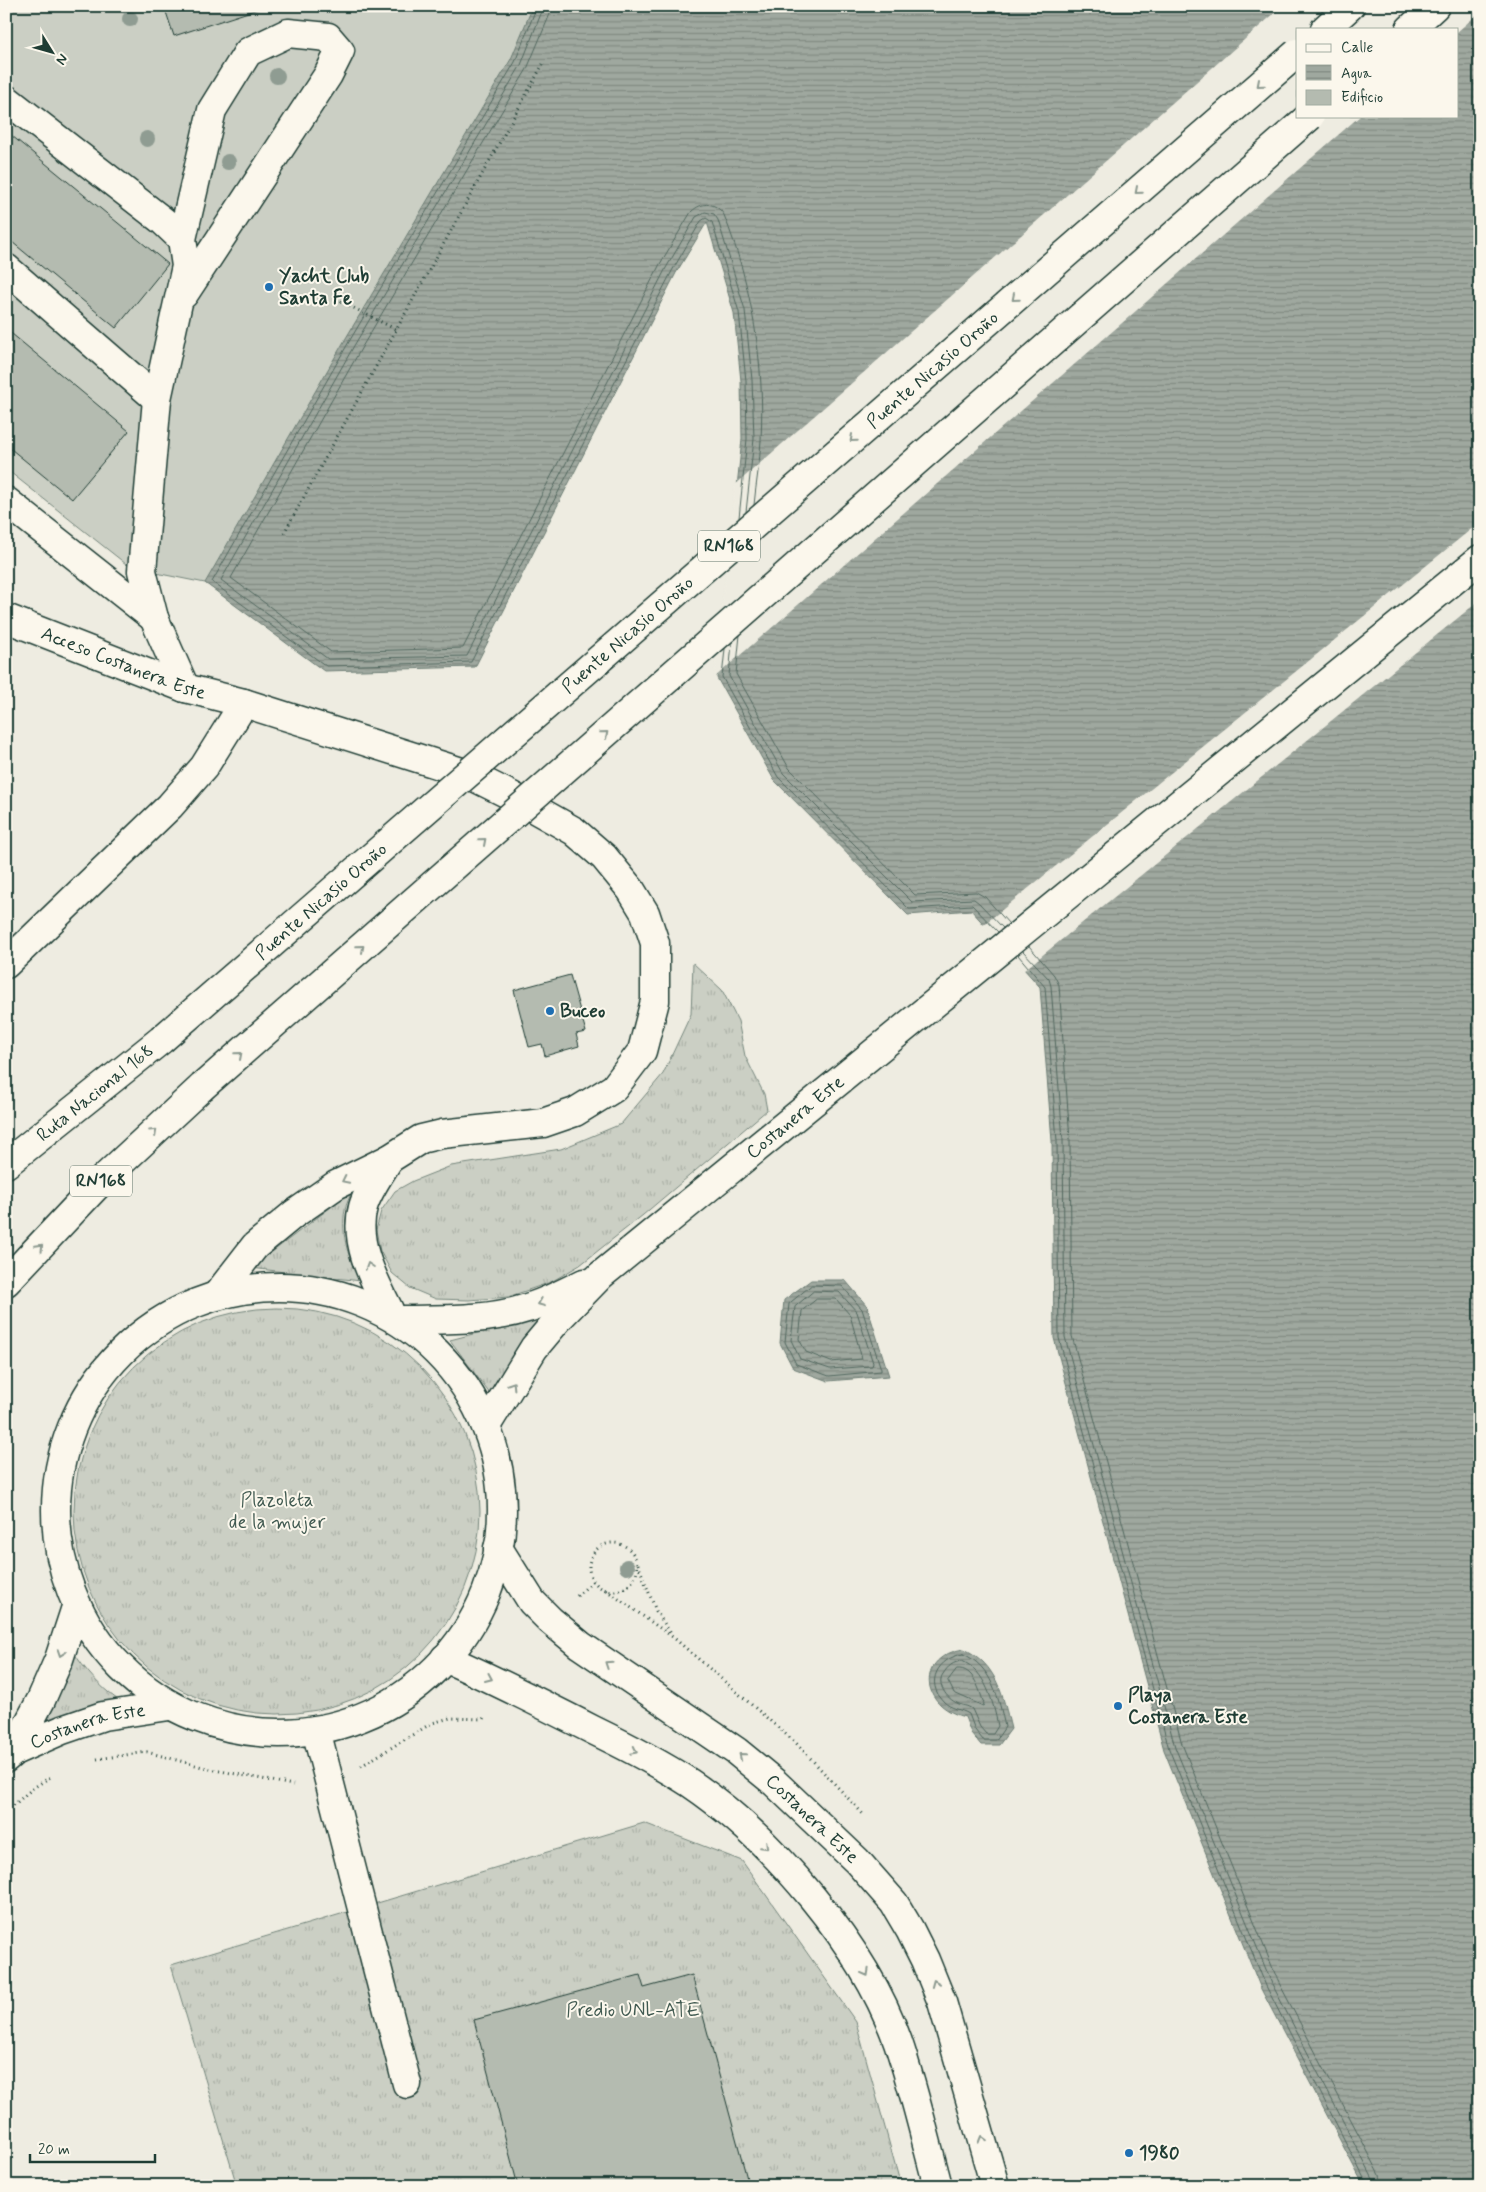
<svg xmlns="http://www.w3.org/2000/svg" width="1486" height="2192" viewBox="0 0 1486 2192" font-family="Mynerve,sans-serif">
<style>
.grass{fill:url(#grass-tufts);stroke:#75867c}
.pitch{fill:#cbcfc4;stroke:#75867c}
.water{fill:url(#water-rules);stroke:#6c7d74;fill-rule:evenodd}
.pier{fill:#eeece1}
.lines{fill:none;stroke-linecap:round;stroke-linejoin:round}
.shore{stroke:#52685f;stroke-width:1}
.building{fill:#b4bbb0;stroke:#1f3d34}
.minor-casing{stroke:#1f3d34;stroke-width:31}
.major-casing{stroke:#1f3d34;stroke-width:31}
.highway-casing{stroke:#1f3d34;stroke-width:31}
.path{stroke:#1f3d34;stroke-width:3;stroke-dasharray:1 4;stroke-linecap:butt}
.minor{stroke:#fbf7ec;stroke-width:28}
.major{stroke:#fbf7ec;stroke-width:28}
.highway{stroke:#fbf7ec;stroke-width:28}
.highway-bridge-casing{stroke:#1f3d34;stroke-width:31;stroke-linecap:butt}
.highway-bridge{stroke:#fbf7ec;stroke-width:28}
.tree{fill:#8f9c92}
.oneway{stroke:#8d9a90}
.poi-dot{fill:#1f6fb2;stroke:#fbf7ec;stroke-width:2}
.labels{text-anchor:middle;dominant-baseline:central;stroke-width:4;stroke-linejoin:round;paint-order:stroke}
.shield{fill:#fbf7ec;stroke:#61756b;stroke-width:1}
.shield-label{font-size:18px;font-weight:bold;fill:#1f3d34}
.poi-label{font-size:19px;font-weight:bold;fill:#1f3d34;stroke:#fbf7ec;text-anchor:start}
.street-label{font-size:19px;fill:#1f3d34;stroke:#fbf7ec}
.park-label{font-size:19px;fill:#415a51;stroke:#fbf7ec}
</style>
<defs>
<pattern id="grass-tufts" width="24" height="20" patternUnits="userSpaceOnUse" patternTransform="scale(1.25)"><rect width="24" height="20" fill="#cbcfc4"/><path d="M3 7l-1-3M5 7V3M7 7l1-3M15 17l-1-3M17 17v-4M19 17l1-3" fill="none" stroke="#aeb3a9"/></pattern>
<pattern id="water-rules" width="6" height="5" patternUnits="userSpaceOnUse" patternTransform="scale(1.25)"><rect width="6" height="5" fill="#9fa89f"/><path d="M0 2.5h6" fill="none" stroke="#818a82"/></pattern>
</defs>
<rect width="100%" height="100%" fill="#eeece1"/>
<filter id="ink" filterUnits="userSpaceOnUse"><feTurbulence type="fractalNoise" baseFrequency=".02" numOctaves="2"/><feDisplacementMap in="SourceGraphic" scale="10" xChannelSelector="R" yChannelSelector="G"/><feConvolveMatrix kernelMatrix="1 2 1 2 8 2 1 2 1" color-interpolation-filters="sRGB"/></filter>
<g filter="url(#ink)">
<path class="grass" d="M693,963L722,990L738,1021L745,1056L764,1094L767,1110L643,1215L580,1265L551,1282L508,1297L469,1300L436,1299L410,1288L392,1273L380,1251L376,1230L381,1211L395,1191L413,1181L451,1166L561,1149L621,1124L663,1074L691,1014Z
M352,1191C350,1197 346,1204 345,1210C340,1233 349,1262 361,1281L251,1268Z
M74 1511a203 203 0 1 1 406 0a203 203 0 1 1-406 0Z
M546,1315L493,1398L450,1340Z
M72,1650C85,1670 99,1686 118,1700L46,1720L55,1703Z
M644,1823L742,1861L856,2022L901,2186H237L171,1965Z"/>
<path class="pitch" d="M6,6H590L311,657L205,583L131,568L6,469Z"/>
<path class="water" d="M533,6H1480V2186H1364L1261,1989L1164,1750L1054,1338L1052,1141L1040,987L971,910L908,915L774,780L717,678L742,439L741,381L734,313L707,222L676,273L475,667L324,671L205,583L346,338L511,59ZM1297,29H1457V116H1297Z
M811,1280H845L867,1306L889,1376L828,1381L793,1368L780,1343L784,1300Z
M964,1649C997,1664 1003,1696 1011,1729L999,1745H981L971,1733L965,1717C919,1706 916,1656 964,1649Z"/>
<path class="pier" d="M1283,6H1480V12L1457,32V29H1297V116H1360L714,678L735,485Z
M1480,522V600L1023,971L982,926Z"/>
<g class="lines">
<path class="shore" d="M537,6L515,62L350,340L212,582L326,666L471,662L672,271L701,221L706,218L712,222L739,312L746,381L747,439L739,518
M544,6L521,65L355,344L221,580L328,659L467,656L666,268L696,217L705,212L714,214L718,220L745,310L752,380L754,439L746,512
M551,6L550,14L527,69L362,347L231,578L331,652L463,648L660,264L691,212C702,201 716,202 724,215C752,285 765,365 761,440C760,462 756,483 754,505
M740,635L736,674L789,768L915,895L976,892L985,897L1009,924
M732,643L729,676L783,773L912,902L974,899L979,903L1003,928
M725,649L722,677L778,777L909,909L972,905L998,932
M1029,946L1054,975L1059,985L1070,1140L1072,1336L1182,1744L1278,1981L1380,2175L1382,2186
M1023,951L1049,979L1051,986L1063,1140L1065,1337L1175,1747L1272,1984L1373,2179L1375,2186
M1018,955L1045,987L1057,1141L1059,1338L1169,1749L1266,1986L1368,2186
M812,1285L842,1286L862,1309L881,1369V1371L829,1376L796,1364L785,1342L789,1304Z
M814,1291L839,1292L857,1312L873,1363L872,1366L830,1369L800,1359L791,1340L795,1307Z
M817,1299H836L850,1315L862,1359L831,1362L806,1352L799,1339L802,1311Z
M963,1654C992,1666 999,1699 1005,1727L996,1740H983L975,1730L969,1714C961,1709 951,1709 944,1702C924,1682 938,1658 963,1654Z
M962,1661C986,1671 993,1702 998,1726L993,1734H986L980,1727L972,1709C967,1705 962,1706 957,1703C947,1699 936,1684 943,1674C948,1666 953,1662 962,1661Z
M957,1669C974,1667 980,1692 984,1704L983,1706L954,1693L948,1681Z"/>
</g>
<path class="building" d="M164,6H267L174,36Z
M6,131L168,264L116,328L6,237Z
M6,329L129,431L72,499L6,445Z
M570,975L586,1032L576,1034L579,1046L545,1056L542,1044L529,1047L514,990Z
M640,1975L644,1988L692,1975L749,2186H518L474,2020Z"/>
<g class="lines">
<g class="minor-casing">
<g id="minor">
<path d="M6,99L163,221L182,239L186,266L157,399L142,571L154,618L185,688"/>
<path d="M182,239L212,110L248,52L288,33L328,37L340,51L328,75L184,294"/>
<path d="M6,268L157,399"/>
<path d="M6,501L154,618"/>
<path id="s1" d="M6,618L185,688L244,703"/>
<path d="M316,1730L407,2084"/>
</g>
</g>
<g class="major-casing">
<g id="major">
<path d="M6,964L170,806L204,767L244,703L468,774L510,795L574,831L604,857L631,890L645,913L655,943V1001L642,1051L614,1088L575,1112L543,1123L442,1134L421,1139L389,1159L336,1185L294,1214L255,1246L217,1295"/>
<circle cx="279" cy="1510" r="223"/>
<path d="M389,1310C374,1280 353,1242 363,1207C368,1190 380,1174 389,1159"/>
<path d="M404,1320C444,1319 488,1321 527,1308C547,1302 565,1292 584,1283"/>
<path id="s2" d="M486,1426L534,1348L560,1317L601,1275L1480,559"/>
<path id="s3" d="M498,1548L532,1602L550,1620L580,1645L736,1751L775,1783L857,1861L894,1903L910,1930L925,1960L942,2002L995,2186"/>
<path d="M445,1658C495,1680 544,1705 593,1730C626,1746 659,1763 690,1783C773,1839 865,1947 898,2042C914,2089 925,2138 938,2186"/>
<path d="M14,1751L41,1700L59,1659L76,1607"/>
<path id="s4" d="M6,1758L14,1751L62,1730L103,1716L169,1706"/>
</g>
</g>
<g class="highway-casing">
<g id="highway">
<path d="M1325,29L1350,6"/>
<path d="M1410,29L1435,6"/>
<path id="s5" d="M6,1164L161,1040"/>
<path d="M6,1282L103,1179L202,1087"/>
</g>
</g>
<path class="path" d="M336,299L397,330
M284,533L543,64
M589 1567a24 24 0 1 1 48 0a24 24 0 1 1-48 0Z
M638,1564L656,1611L672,1635
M606,1590L674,1638L796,1743L863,1814
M577,1596L593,1581
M97,1759L147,1752L210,1769L293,1785
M361,1766L432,1723L450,1718L483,1719L485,1715
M6,1812L33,1788L52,1776"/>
<use href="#minor" class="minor"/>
<use href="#major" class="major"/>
<use href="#highway" class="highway"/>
<g class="highway-bridge-casing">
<g id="highway-bridge">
<path id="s6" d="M161,1040L1297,53"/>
<path d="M202,1087L1310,116"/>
</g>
</g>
<use href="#highway-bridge" class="highway-bridge"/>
</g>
<g class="tree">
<circle cx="130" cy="19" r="8"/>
<circle cx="277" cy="76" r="8"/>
<circle cx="147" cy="139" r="8"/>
<circle cx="228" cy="162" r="8"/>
<circle cx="627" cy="1567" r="8"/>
</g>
<defs><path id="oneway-chevron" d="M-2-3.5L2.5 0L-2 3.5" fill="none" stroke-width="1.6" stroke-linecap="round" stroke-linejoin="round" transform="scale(1.25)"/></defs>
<g class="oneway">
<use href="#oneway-chevron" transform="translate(1260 84) rotate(139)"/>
<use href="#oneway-chevron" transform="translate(1138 191) rotate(139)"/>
<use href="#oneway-chevron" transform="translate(1015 298) rotate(139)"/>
<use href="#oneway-chevron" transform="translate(853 439) rotate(139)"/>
<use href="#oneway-chevron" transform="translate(605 734) rotate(-41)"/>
<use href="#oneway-chevron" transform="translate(483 841) rotate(-41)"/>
<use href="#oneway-chevron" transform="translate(361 948) rotate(-41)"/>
<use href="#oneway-chevron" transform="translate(239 1055) rotate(-41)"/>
<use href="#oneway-chevron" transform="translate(154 1132) rotate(-43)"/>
<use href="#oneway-chevron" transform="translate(345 1180) rotate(154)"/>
<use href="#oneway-chevron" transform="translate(40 1247) rotate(-47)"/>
<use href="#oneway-chevron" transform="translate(369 1266) rotate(-108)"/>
<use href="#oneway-chevron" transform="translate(541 1303) rotate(158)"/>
<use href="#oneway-chevron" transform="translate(512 1385) rotate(-58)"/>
<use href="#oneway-chevron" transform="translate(61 1653) rotate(109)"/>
<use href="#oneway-chevron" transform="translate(608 1664) rotate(-146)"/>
<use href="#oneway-chevron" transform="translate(489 1678) rotate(24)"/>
<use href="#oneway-chevron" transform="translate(634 1751) rotate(27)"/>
<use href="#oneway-chevron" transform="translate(742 1756) rotate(-141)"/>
<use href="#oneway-chevron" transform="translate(765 1846) rotate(45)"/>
<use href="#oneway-chevron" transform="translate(866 1973) rotate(61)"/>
<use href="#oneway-chevron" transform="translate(935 1983) rotate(-112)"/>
<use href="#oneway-chevron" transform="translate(982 2139) rotate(-106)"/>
</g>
</g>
<g class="poi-dot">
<circle cx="269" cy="287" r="5"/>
<circle cx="550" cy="1011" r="5"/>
<circle cx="1118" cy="1706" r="5"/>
<circle cx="1129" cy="2153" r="5"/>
</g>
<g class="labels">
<g class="shield">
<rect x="698" y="530.5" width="62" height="31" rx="4"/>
<rect x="70" y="1165.5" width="62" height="31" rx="4"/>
</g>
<g class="shield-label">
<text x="729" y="546">RN168</text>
<text x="101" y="1181">RN168</text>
</g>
<g class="poi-label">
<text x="279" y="276">Yacht Club<tspan x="279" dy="22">Santa Fe</tspan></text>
<text x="560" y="1011">Buceo</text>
<text x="1128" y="1695">Playa<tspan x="1128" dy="22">Costanera Este</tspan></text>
<text x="1139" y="2153">1980</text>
</g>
<g class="street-label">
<text stroke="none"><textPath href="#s6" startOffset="1022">Puente Nicasio Oroño</textPath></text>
<text stroke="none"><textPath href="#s6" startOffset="618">Puente Nicasio Oroño</textPath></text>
<text stroke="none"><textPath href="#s1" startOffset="126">Acceso Costanera Este</textPath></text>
<text stroke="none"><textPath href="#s6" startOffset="212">Puente Nicasio Oroño</textPath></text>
<text stroke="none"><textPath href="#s5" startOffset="114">Ruta Nacional 168</textPath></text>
<text stroke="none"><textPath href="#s2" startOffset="441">Costanera Este</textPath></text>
<text stroke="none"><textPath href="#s4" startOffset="89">Costanera Este</textPath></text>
<text stroke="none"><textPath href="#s3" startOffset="419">Costanera Este</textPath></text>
</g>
<g class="park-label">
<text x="277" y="1500">Plazoleta<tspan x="277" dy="22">de la mujer</tspan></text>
<text x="633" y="2010">Predio UNL-ATE</text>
</g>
</g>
<rect width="1486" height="2192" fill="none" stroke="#fbf7ec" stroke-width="25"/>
<rect x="12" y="12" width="1461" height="2167" fill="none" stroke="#1f3d34" stroke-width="2" filter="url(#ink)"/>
<rect x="1296" y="28" width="162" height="90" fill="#fbf7ec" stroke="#a3ada2"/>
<rect x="1306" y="44" width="25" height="8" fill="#fbf7ec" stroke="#a3ada2"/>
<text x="1341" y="52" font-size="15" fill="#1f3d34">Calle</text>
<rect x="1306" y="65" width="25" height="15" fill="url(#water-rules)" stroke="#a3ada2"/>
<text x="1341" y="78" font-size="15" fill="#1f3d34">Agua</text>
<rect x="1306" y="90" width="25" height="15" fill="#b4bbb0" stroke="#a3ada2"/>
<text x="1341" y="102" font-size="15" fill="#1f3d34">Edificio</text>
<g transform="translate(52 52) rotate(127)" stroke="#fbf7ec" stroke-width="4" paint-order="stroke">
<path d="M0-4L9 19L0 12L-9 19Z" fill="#1f3d34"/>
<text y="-8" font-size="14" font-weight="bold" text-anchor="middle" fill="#1f3d34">N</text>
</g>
<path d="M30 2154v8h125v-8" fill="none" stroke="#1f3d34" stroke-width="2.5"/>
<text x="38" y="2154" font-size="15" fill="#1f3d34" stroke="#fbf7ec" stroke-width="4" paint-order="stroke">20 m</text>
</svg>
